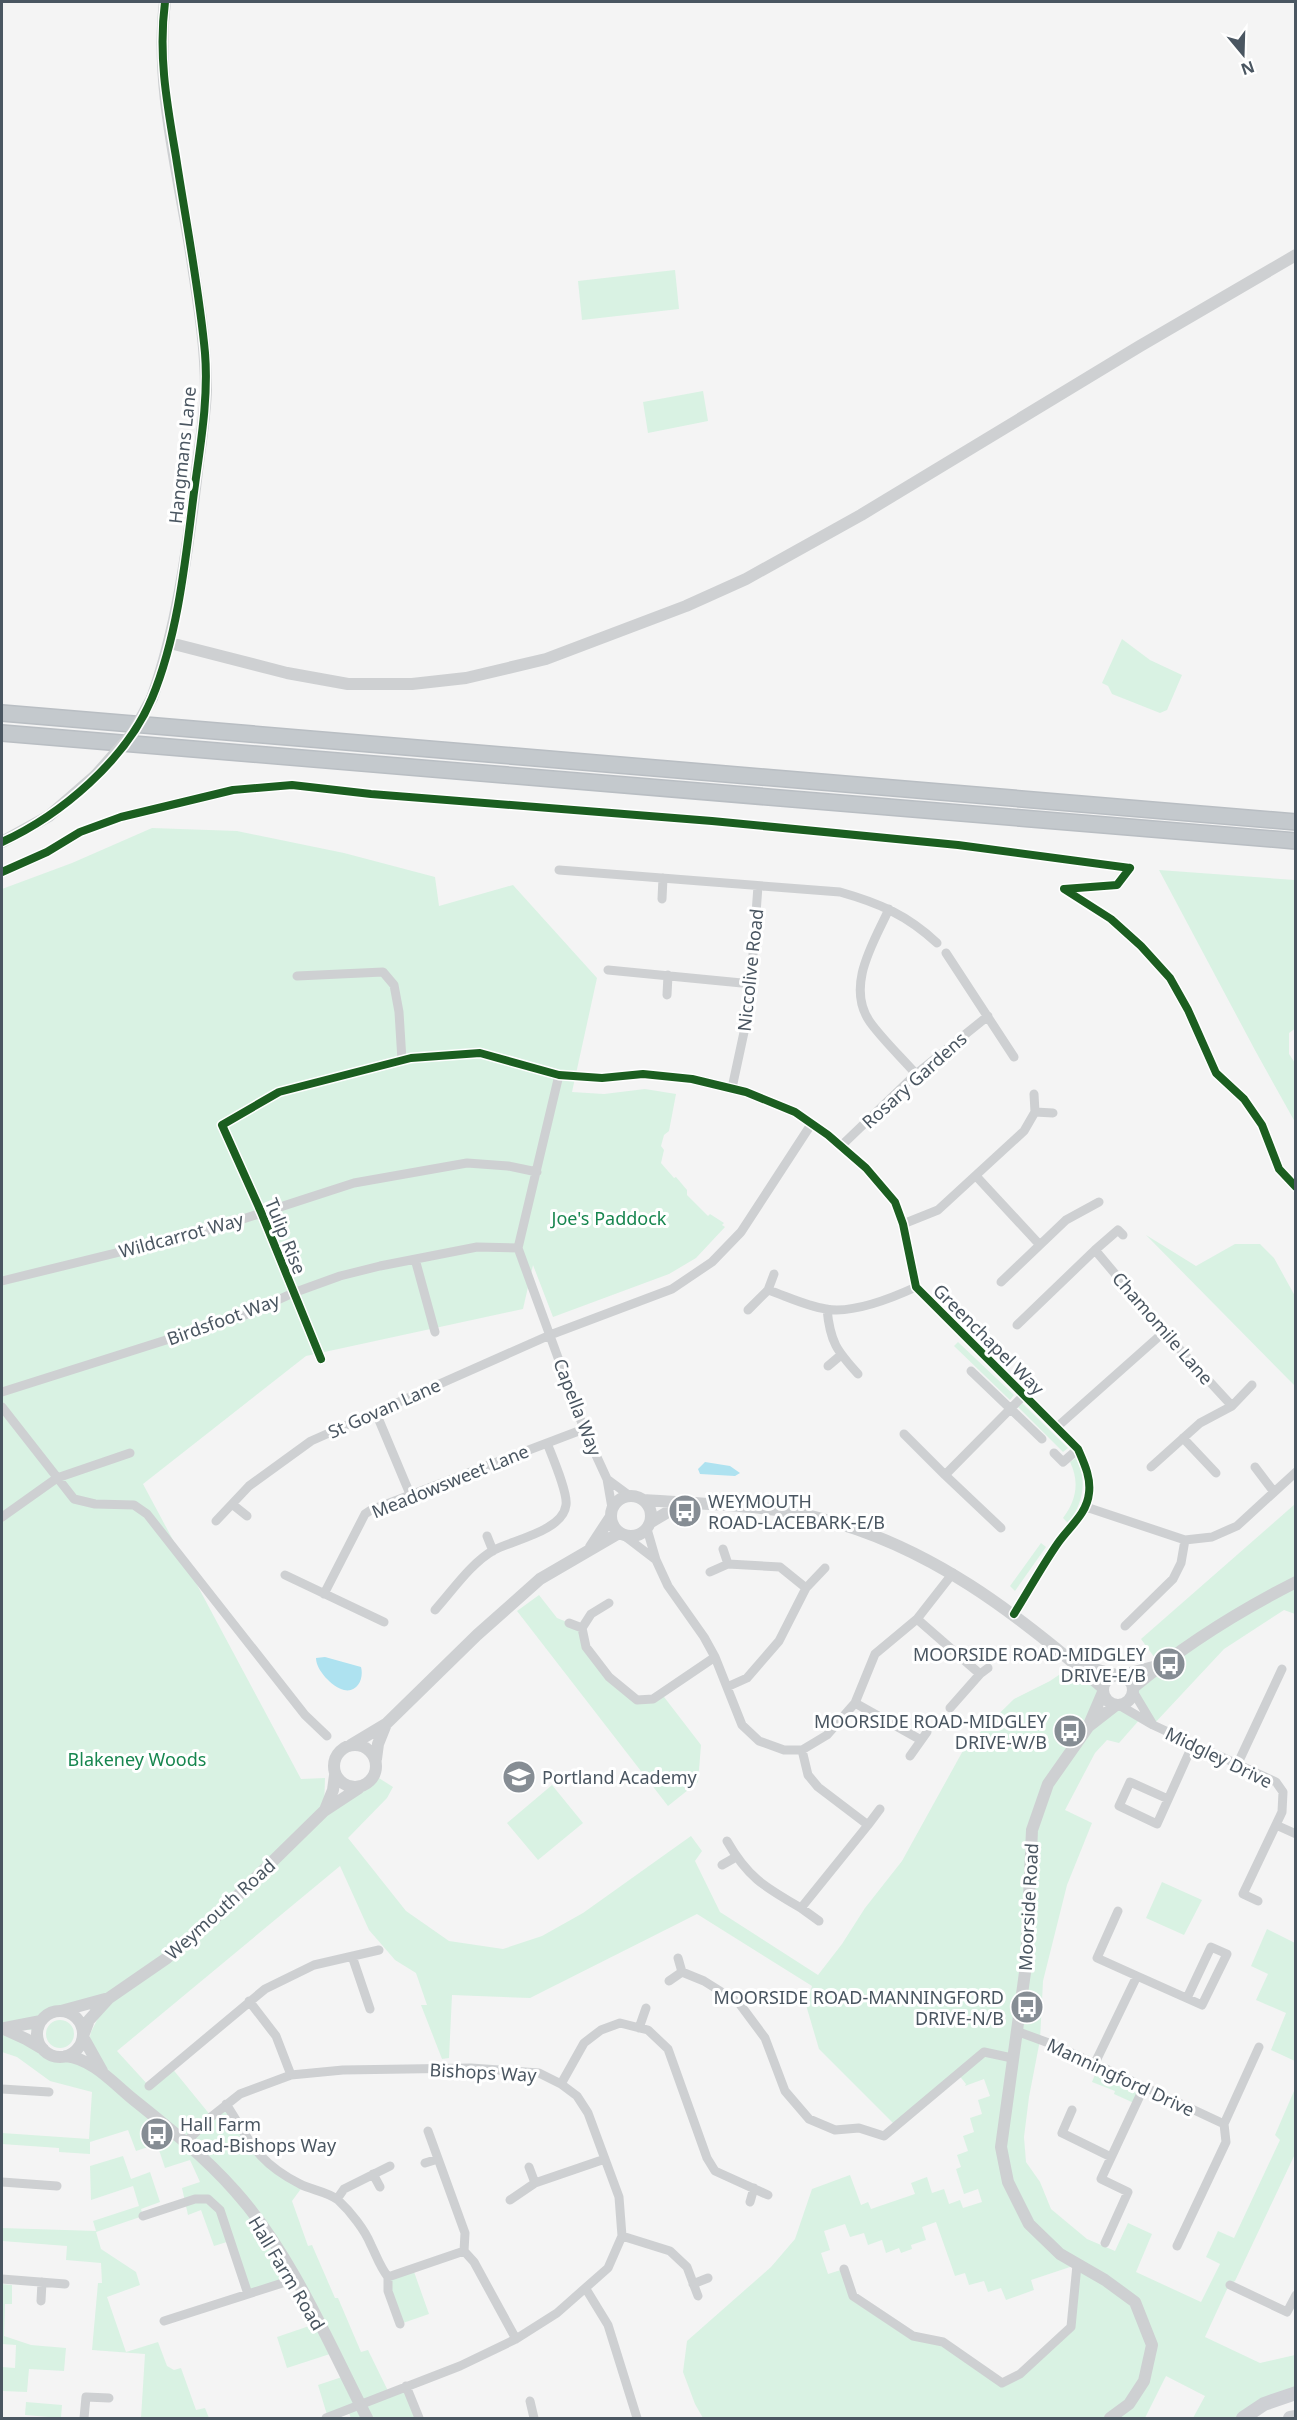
<svg xmlns="http://www.w3.org/2000/svg" width="1297" height="2420" viewBox="0 0 1297 2420" font-family="'Noto Sans',sans-serif">
<style>
.green{fill:#d9f2e3;fill-rule:evenodd}
.water{fill:#aee2f0}
.lines{fill:none;stroke-linecap:round;stroke-linejoin:round}
.trunk-casing{stroke:#b9bec3;stroke-width:18}
.minor{stroke:#ced0d2;stroke-width:9}
.tertiary{stroke:#ced0d2;stroke-width:12}
.secondary{stroke:#ced0d4;stroke-width:14}
.trunk{stroke:#c4c9cd;stroke-width:15}
.tertiary-bridge{stroke:#ced0d2;stroke-width:12}
.cycleway-casing{stroke:#fff;stroke-width:11}
.cycleway{stroke:#1b5e20;stroke-width:8}
.labels{text-anchor:middle;dominant-baseline:central;stroke-width:6;stroke-linejoin:round;paint-order:stroke}
.street-label{font-size:18px;fill:#4a5661;stroke:#fff}
.park-label{font-size:18px;fill:#17864f;stroke:#fff}
.poi-label{font-size:18px;fill:#4a5661;stroke:#fff;text-anchor:start}
</style>
<rect width="100%" height="100%" fill="#f4f4f4"/>
<path class="green" d="M675,270L679,309L582,320L578,281Z
M703,391L708,421L648,433L643,402Z
M1122,639L1150,660L1182,675L1167,710L1160,713L1112,694L1108,686L1102,683Z
M152,828L237,831L344,853L435,877L439,906L513,885L597,978L572,1092L604,1094L645,1089L676,1094L669,1131L664,1135L661,1146L664,1150L661,1163L674,1178L676,1177L687,1190V1195L708,1216L710,1214L724,1223L722,1225L725,1227L696,1258L669,1274L553,1317L533,1265L523,1309L306,1356L143,1484L301,1779L325,1778L324,1811L337,1803L371,1773L393,1787L387,1798L348,1838L406,1911L449,1941L503,1949L542,1936L583,1913L691,1836L702,1851L695,1861L720,1912L818,1975L842,1944L865,1908L902,1861L965,1747L1014,1699L1050,1681L1075,1664L1103,1688L1089,1725L1116,1705L1141,1718L1119,1743L1107,1740L1095,1753L1065,1810L1092,1823L1067,1885L1043,1981L1040,2040L1029,2097L1024,2137L1026,2162L1040,2182L1051,2209L1087,2239L1115,2251L1128,2223L1152,2234L1136,2272L1201,2302L1220,2264L1206,2257L1218,2231L1234,2238L1280,2140L1275,2135L1294,2091L1295,2092V2154L1235,2281L1229,2285L1205,2337L1260,2363L1295,2355V2393L1244,2418H1193L1205,2396L1166,2376L1145,2418H703L695,2404L683,2372L687,2341L771,2267L795,2239L812,2189L850,2175L861,2205L868,2202L871,2209L915,2194L911,2183L927,2177L932,2193L944,2189L949,2204L960,2200L963,2208L982,2202L978,2189L964,2194L956,2169L961,2167L957,2155L968,2151L963,2136L974,2132L970,2118L982,2114L978,2100L990,2096L984,2079L965,2086L966,2084L958,2074L896,2126L819,2049L806,2005L812,1986L697,1914L530,1998L452,1995L449,2058L442,2059L421,2005H427L416,1973L395,1960L369,1930L340,1866L117,2051L149,2086L171,2067L211,2116L226,2104L259,2156L303,2186L292,2201L308,2246L312,2245L335,2298H338L361,2352L368,2350L389,2393L406,2386L419,2418H351L348,2411L328,2418L318,2385L345,2376L333,2353L287,2368L277,2337L318,2323L296,2280L248,2294L230,2241L214,2246L201,2210L188,2215L182,2188L200,2182L190,2160L165,2168L157,2144L136,2151L128,2130L90,2142V2154L59,2152V2148L2,2144V2133L89,2139L92,2092L50,2081L17,2057L2,2052V889L72,863ZM108,1998L91,2032L88,2045L103,2073L76,2057L59,2059L45,2053L5,2029L35,2030C51,2005 82,2004 108,1998ZM936,2222L955,2276L965,2273L969,2285L984,2281L988,2292L1001,2288L1006,2300L1034,2290L1031,2280L1076,2265L1071,2327L1020,2374L1001,2383L943,2342L913,2336L853,2296L844,2269L828,2274L821,2253L830,2250L824,2231L845,2224L850,2237L864,2233L868,2245L882,2240L886,2253L899,2248L901,2253L912,2249L911,2245L926,2240L922,2227Z
M1159,870L1295,880L1296,1028L1289,1033V1054L1295,1063V1122L1256,1052Z
M1146,1235L1196,1266L1235,1244H1260L1274,1258L1295,1296V1386Z
M958,1342L1014,1395L1010,1400L954,1346Z
M1022,1403L1068,1448L1063,1452L1018,1407Z
M1076,1458C1088,1479 1083,1505 1068,1523L1063,1518C1076,1501 1080,1482 1070,1462Z
M1295,1504V1614L1284,1610L1224,1649L1153,1725L1134,1687L1160,1665L1141,1639Z
M1041,1543L1046,1547L1015,1591L1010,1586Z
M539,1595L557,1618L582,1628L586,1647L637,1700L661,1693L701,1745L698,1782L668,1806L517,1611Z
M552,1785L583,1823L538,1860L507,1823Z
M1162,1882L1202,1900L1184,1935L1146,1918Z
M1267,1929L1295,1943V2061L1271,2050L1286,2013L1256,2000L1268,1974L1251,1966Z
M46 2034a14 14 0 1 1 28 0a14 14 0 1 1-28 0Z
M1099,2065L1144,2087L1136,2104L1114,2094L1115,2091L1092,2082Z
M123,2156L131,2179L150,2172L160,2202L141,2209L143,2216L96,2232L101,2249L136,2272L140,2285L107,2297L126,2352L158,2342L167,2366L174,2370L181,2368L196,2410L205,2408L209,2418H141L145,2354L92,2350L98,2283H102L101,2263L66,2260L67,2246L2,2241V2228L96,2231L93,2221L139,2206L133,2186L91,2200L90,2166Z
M413,2269L429,2314L400,2324L388,2277Z
M2,2284L12,2285V2304H5L4,2336L31,2345L66,2348L64,2371L29,2369L27,2392L2,2391V2367L15,2368L16,2345L2,2344Z
M26,2402L62,2405L61,2418L25,2415Z"/>
<path class="water" d="M705,1462L730,1466L740,1473L735,1476L700,1474L698,1469Z
M325,1657L361,1667C364,1678 358,1693 344,1690C332,1687 316,1670 316,1658Z"/>
<g class="lines">
<g class="trunk-casing">
<path id="trunk" d="M2,713L1296,822
M2,733L1296,841"/>
</g>
<path class="minor" d="M559,870L840,892C879,903 907,915 937,943
M662,899L663,878
M889,909C874,942 845,986 870,1022C883,1040 901,1057 916,1074
M946,953L1014,1057
M608,970L752,984
M297,976L383,972L394,985L399,1012L402,1060
M667,995L668,975
M559,1075L518,1248L584,1429L607,1479L612,1508
M732,1088L749,1009L758,886
M1034,1094L1035,1112
M841,1146L916,1074L988,1016
M976,1176L1039,1244
M903,1224L938,1210L1024,1131L1035,1112L1053,1113
M1095,1250L1118,1230L1123,1235
M415,1259L435,1332
M2,1281L209,1230L354,1183L467,1163L508,1166L537,1172
M1001,1282L1066,1220L1099,1202
M768,1290L774,1274
M827,1309C830,1342 837,1351 858,1374
M748,1310L768,1290C786,1296 806,1306 826,1309C853,1314 892,1298 916,1287
M1017,1325L1095,1250L1164,1332L1232,1406
M321,1359L261,1212L222,1125L279,1092L411,1058L480,1053L559,1075L602,1078L643,1074L692,1079L746,1092L795,1112L828,1135L866,1168L895,1202L903,1224L916,1287L1078,1449C1084,1463 1091,1477 1089,1493C1087,1514 1069,1527 1058,1543C1042,1566 1029,1590 1014,1614
M828,1366L841,1355
M971,1371L1042,1439
M2,1392L245,1315L293,1293L340,1276L380,1266L477,1247L518,1248
M2,1407L74,1499L95,1504L134,1505L147,1514L305,1715L327,1736
M376,1413L410,1494
M1057,1427L1164,1332
M904,1434L945,1475
M1183,1438L1216,1473
M1054,1453L1063,1462L1078,1449
M1151,1467L1200,1423L1232,1406L1252,1385
M1255,1467L1274,1492
M607,1479L630,1496
M232,1504L247,1516
M1086,1507L1185,1540L1181,1563L1173,1579L1125,1626
M2,1517L57,1478L130,1453
M216,1521L249,1486L311,1441L550,1335L672,1289L712,1262L741,1232L812,1123
M1001,1528L945,1475L1024,1395
M647,1529L656,1560L668,1586L704,1637L715,1657L742,1725L759,1741L784,1750H802L827,1735L855,1703L875,1654L917,1619L953,1573
M487,1536L493,1551
M626,1537L656,1560
M1185,1540L1212,1537L1237,1526L1296,1472
M723,1549L728,1564L780,1567L806,1588
M710,1572L728,1564
M285,1575L384,1622
M324,1594L365,1514L371,1510L584,1429
M609,1603L591,1614L582,1628L586,1647L609,1677L637,1700L653,1699L715,1657
M435,1610C453,1590 471,1563 494,1550C513,1540 563,1531 566,1505C568,1493 552,1456 547,1443
M917,1619L980,1674
M569,1623L582,1628
M727,1687L747,1678L779,1641L806,1588L825,1568
M1134,1693L1152,1723
M855,1703L921,1740
M1119,1705L1153,1725L1276,1782L1283,1792L1282,1812L1243,1894L1258,1901
M950,1708L980,1674L988,1668
M910,1756L927,1732
M1238,1763L1282,1669
M1168,1799L1130,1782L1119,1806L1157,1824L1193,1744
M868,1825L880,1809
M1276,1825L1296,1834
M727,1841C748,1878 765,1887 801,1908L868,1825L818,1787L808,1775L802,1750
M722,1865L736,1857
M801,1908L819,1921
M1118,1911L1097,1958L1137,1976
M352,1956L370,2009
M678,1958L682,1972L704,1981L739,2003L765,2038L785,2091L809,2119L835,2130L859,2128L884,2136L984,2052L1012,2058
M669,1981L682,1972
M249,2001L276,2036L291,2075
M639,2028L646,2008
M1016,2031L1057,2046L1224,2124
M1095,2063L1137,1976L1202,2005L1227,1954L1211,1947L1187,1998
M561,2084L584,2043L601,2030L620,2023L648,2030L668,2049L707,2158L715,2171L768,2195
M149,2086L265,1989L314,1965L379,1950
M2,2089L49,2092
M226,2104C251,2143 257,2162 300,2184C311,2190 329,2192 338,2200C350,2211 365,2230 371,2245C377,2257 380,2267 388,2277V2291L400,2324
M1072,2110L1062,2133L1111,2157
M428,2131L465,2233L464,2251L474,2262L516,2339
M186,2142L211,2117L240,2094L291,2075L343,2070L471,2068L539,2073L561,2084L577,2096L588,2113L619,2197L622,2236L608,2268L557,2313L516,2339L460,2366L326,2418
M425,2163L438,2159
M529,2167L535,2183
M373,2174L380,2187
M2,2182L57,2186
M337,2199L344,2189L390,2166
M510,2200L535,2183L605,2159
M750,2202L754,2188
M143,2216L195,2199H208L220,2210L248,2294
M622,2236L670,2251L687,2267L698,2296
M1105,2243L1128,2192L1101,2179L1144,2087
M1177,2246L1226,2142L1224,2124L1259,2047
M844,2269L853,2296L913,2336L943,2342L1002,2383L1020,2374L1071,2327L1077,2265
M388,2277L464,2251
M2,2279L65,2284
M693,2284L708,2278
M1230,2285L1287,2312L1296,2295
M586,2289L608,2325L637,2418
M41,2301L42,2282
M164,2321L295,2279
M406,2386L419,2418
M530,2401L534,2418
M84,2418L86,2397L109,2398"/>
<path class="tertiary" d="M170,643L287,673L348,684H412L466,678L546,659L686,606L746,579L861,515L1140,346L1296,255
M152,698C177,628 187,554 196,480C199,450 205,420 206,390C206,350 200,311 194,272C182,185 154,89 165,2
M2,842L49,816L96,775
M611 1516a20 20 0 1 1 40 0a20 20 0 1 1-40 0Z
M643,1500C700,1504 759,1504 815,1517C928,1544 1018,1614 1103,1688
M651,1522L683,1503
M591,1547L610,1518
M1080,1665L1116,1675
M1103 1690a15 15 0 1 1 30 0a15 15 0 1 1-30 0Z
M1123,1675L1157,1666
M1134,1687C1183,1646 1239,1611 1296,1582
M1103,1692L1088,1727L1048,1784L1032,1830L1026,1965L1001,2147L1008,2182L1029,2224L1060,2254L1105,2280L1135,2302L1152,2345L1144,2381L1129,2404L1110,2418
M1089,1726L1116,1705
M334 1766a21 21 0 1 1 42 0a21 21 0 1 1-42 0Z
M351,1745L386,1724L477,1635L540,1579L619,1533
M376,1759L378,1744L386,1724
M325,1810L333,1790L335,1775
M61,2011L105,1999
M37 2034a23 23 0 1 1 46 0a23 23 0 1 1-46 0Z
M2,2028L26,2039L43,2049
M5,2028L41,2021
M83,2036L89,2020L109,1998L167,1958L218,1915L324,1811L359,1788
M83,2037L102,2071
M66,2056C93,2059 114,2084 134,2100C169,2128 205,2157 235,2191C291,2253 329,2344 367,2418"/>
<path class="secondary" d="M1243,2418L1264,2404L1296,2393
M1290,2418L1296,2417"/>
<use href="#trunk" class="trunk"/>
<path class="tertiary-bridge" d="M96,775L133,733L152,698"/>
<g class="cycleway-casing">
<path id="cycleway" d="M2,842C61,815 126,760 152,698C177,638 185,565 193,500C199,452 209,402 205,353C199,288 186,222 176,157C167,104 158,56 165,2
M1130,868L1117,885L1064,889L1111,919L1141,946L1170,978L1188,1010L1216,1073L1244,1099L1262,1125L1279,1169L1296,1187
M2,872L47,852L80,832L121,817L233,790L292,785L371,794L712,821L958,845L1130,868
M321,1359L261,1212L222,1125L279,1092L411,1058L480,1053L559,1075L602,1078L643,1074L692,1079L746,1092L795,1112L828,1135L866,1168L895,1202L903,1224L916,1287L1078,1449C1084,1463 1091,1477 1089,1493C1087,1514 1069,1527 1058,1543C1042,1566 1029,1590 1014,1614"/>
</g>
<use href="#cycleway" class="cycleway"/>
</g>
<defs>
<g id="bus-disc" transform="scale(1.725)"><circle r="9.5" fill="#868d94" stroke="#fff"/><path d="M-5-6H5V4H4V6H2V4H-2V6H-4V4H-5ZM-3.5-4V0h7V-4ZM-3.5 1.2v1.5H-2V1.2ZM2 1.2v1.5H3.5V1.2Z" fill="#fff"/></g>
<g id="school-disc" transform="scale(1.725)"><circle r="9.5" fill="#868d94" stroke="#fff"/><path d="M0-5L7-2L0 1L-7-2ZM-4 1L0 2.5L4 1V4Q0 6-4 4Z" fill="#fff"/></g>
</defs>
<g fill-rule="evenodd">
<use href="#bus-disc" x="685" y="1511"/>
<use href="#bus-disc" x="1169" y="1664"/>
<use href="#bus-disc" x="1070" y="1731"/>
<use href="#school-disc" x="519" y="1777"/>
<use href="#bus-disc" x="1027" y="2007"/>
<use href="#bus-disc" x="157" y="2134"/>
</g>
<g class="labels">
<g class="street-label">
<text transform="translate(182 455) rotate(-84)">Hangmans Lane</text>
<text transform="translate(750 970) rotate(-84)">Niccolive Road</text>
<text transform="translate(914 1080) rotate(-42)">Rosary Gardens</text>
<text transform="translate(181 1235) rotate(-15)">Wildcarrot Way</text>
<text transform="translate(286 1236) rotate(68)">Tulip Rise</text>
<text transform="translate(223 1319) rotate(-20)">Birdsfoot Way</text>
<text transform="translate(1163 1328) rotate(49)">Chamomile Lane</text>
<text transform="translate(989 1339) rotate(45)">Greenchapel Way</text>
<text transform="translate(578 1407) rotate(69)">Capella Way</text>
<text transform="translate(384 1408) rotate(-24)">St Govan Lane</text>
<text transform="translate(450 1481) rotate(-22)">Meadowsweet Lane</text>
<text transform="translate(1219 1757) rotate(26)">Midgley Drive</text>
<text transform="translate(1028 1907) rotate(-87)">Moorside Road</text>
<text transform="translate(220 1909) rotate(-42)">Weymouth Road</text>
<text transform="translate(483 2072) rotate(3)">Bishops Way</text>
<text transform="translate(1121 2077) rotate(25)">Manningford Drive</text>
<text transform="translate(287 2273) rotate(59)">Hall Farm Road</text>
</g>
<g class="park-label">
<text x="609" y="1218">Joe's Paddock</text>
<text x="137" y="1759">Blakeney Woods</text>
</g>
<g class="poi-label">
<text x="708" y="1501">WEYMOUTH<tspan x="708" dy="21">ROAD-LACEBARK-E/B</tspan></text>
<text x="1146" y="1654" text-anchor="end">MOORSIDE ROAD-MIDGLEY<tspan x="1146" dy="21">DRIVE-E/B</tspan></text>
<text x="1047" y="1721" text-anchor="end">MOORSIDE ROAD-MIDGLEY<tspan x="1047" dy="21">DRIVE-W/B</tspan></text>
<text x="542" y="1777">Portland Academy</text>
<text x="1004" y="1997" text-anchor="end">MOORSIDE ROAD-MANNINGFORD<tspan x="1004" dy="21">DRIVE-N/B</tspan></text>
<text x="180" y="2124">Hall Farm<tspan x="180" dy="21">Road-Bishops Way</tspan></text>
</g>
</g>
<rect width="1297" height="2420" fill="none" stroke="#4a5661" stroke-width="6"/>
<g transform="translate(1243 54) rotate(161)" stroke="#ffffff" stroke-width="4.5" paint-order="stroke">
<path d="M0-4.5L10 22L0 15L-10 22Z" fill="#4a5661"/>
<text y="-9" font-size="16" font-weight="bold" text-anchor="middle" fill="#4a5661">N</text>
</g>
</svg>
